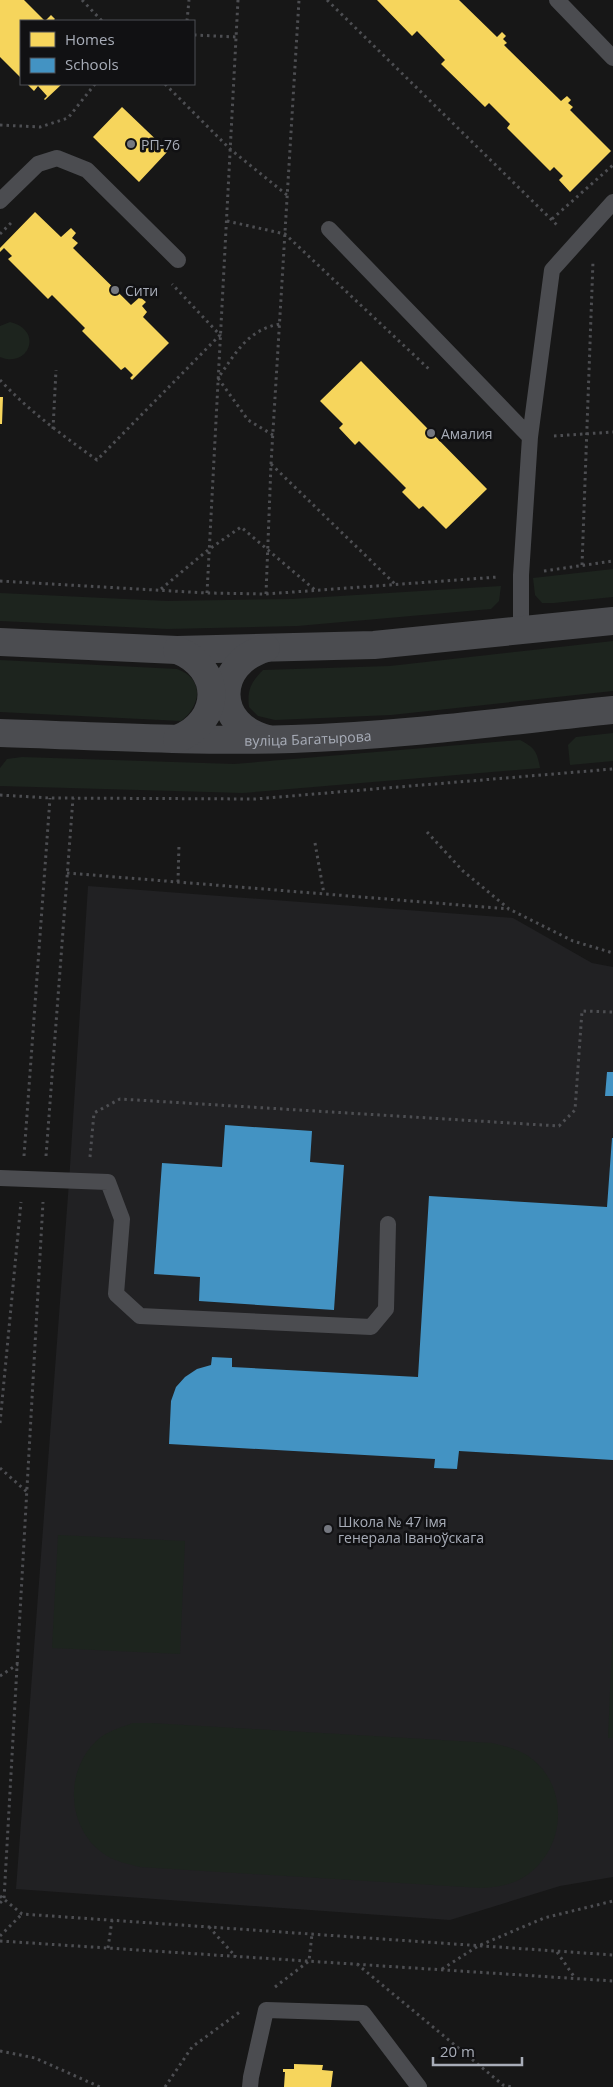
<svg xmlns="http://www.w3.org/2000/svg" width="613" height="2087" viewBox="0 0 613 2087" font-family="'Open Sans',sans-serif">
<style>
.built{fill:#212123}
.green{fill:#1d241e}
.homes{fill:#f6d55c}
.schools{fill:#4393c3}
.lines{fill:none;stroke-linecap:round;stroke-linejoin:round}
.path{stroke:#4d4e52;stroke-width:3;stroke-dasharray:2.5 4;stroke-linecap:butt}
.service{stroke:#4b4c50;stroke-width:16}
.tertiary{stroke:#4b4c50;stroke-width:28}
.poi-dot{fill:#757880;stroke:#111113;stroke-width:2}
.labels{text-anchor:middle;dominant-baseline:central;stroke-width:5;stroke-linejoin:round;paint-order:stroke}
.poi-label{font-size:14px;fill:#a8adb8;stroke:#111113;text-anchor:start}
.street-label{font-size:14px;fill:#a8adb8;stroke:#111113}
</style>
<rect width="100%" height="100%" fill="#171717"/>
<path class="built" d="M88,886L513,918L592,963L613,967V1877L560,1886L450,1920L16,1889L69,1182Z"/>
<path class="green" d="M10,322C44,330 29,369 0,357V326Z
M613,569V597L554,603H542L535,595L533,578Z
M501,586L499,601L491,609L297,626L167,629L0,621V593L167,601L292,599Z
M613,641V691L391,715L275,720L258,716L249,707C247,690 251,682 263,670L390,666Z
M0,660L177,669C204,678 202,705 181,721L0,712Z
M613,733V761L570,765L568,745L576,737Z
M520,740C535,748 537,751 540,768L243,793L0,786V768L7,759L22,757L234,764Z
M58,1535L185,1541L180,1654L52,1648Z
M613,1622V1738H608Z
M133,1723H151L492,1743C503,1746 515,1748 525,1754C568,1780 568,1842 531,1872C517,1884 499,1887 481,1888L140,1867C129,1864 117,1862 107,1856C65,1830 63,1767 101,1737C111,1730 122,1727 133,1723Z"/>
<path class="homes" d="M0,0H24L45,21L51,15L55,19L53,21H21V78L0,57Z
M377,0H459L497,37L502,32L506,36L503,39L507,43L504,45L561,101L567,96L571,100L568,103L573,107L570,110L611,151L570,192L559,180L563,176L554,167L550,171L507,128L510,124L489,103L485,107L441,64L445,60L417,31L412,36Z
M27,84H62L45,100L44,99L47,96L38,86L34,91Z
M122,107L168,151L139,182L93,137Z
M35,212L61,237L71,228L76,233L72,238L78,243L73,248L131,305L140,297L146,302L142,306L147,312L143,317L169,343L132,380L130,378L133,375L125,367L121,370L82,331L85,328L52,295L48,299L8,259L12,256L4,248L0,252V248Z
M361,361L487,489L446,529L423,506L419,509L402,492L406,488L359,441L355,445L339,428L343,424L320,401Z
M0,397H3L2,424H0Z
M294,2064L323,2065L322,2070L333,2071L331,2087H284L285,2072H283V2069H294Z"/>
<path class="schools" d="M607,1072H613V1096H605Z
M225,1125L312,1131L310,1162L344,1165L334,1310L199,1301L200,1277L154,1274L162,1163L222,1167Z
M612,1138H613V1460L459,1451L457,1469L434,1468L435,1459L169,1444L171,1401L176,1387L185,1377L197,1369L211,1365L212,1357L232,1358V1367L418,1377L429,1196L607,1207Z"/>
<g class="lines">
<path class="path" d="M82,0L102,21
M327,0L559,227
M187,21L189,0
M194,35L236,37
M165,84L230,149L287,195
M0,125L40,127L68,118L95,84
M552,219L613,165
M227,221L285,234L431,371
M0,234L11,223
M0,380C29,411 62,435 97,460L220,335L172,284
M53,429L56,370
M273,435L248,420L218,378C236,353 247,330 280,324
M554,436L613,432
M271,464L396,585
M582,565L593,261
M544,571L613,561
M0,581L207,593L266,594L498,577
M161,589L208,550L241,527L315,590
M207,593L238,0
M266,594L271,464L299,0
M0,795L50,798L255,799L613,769
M427,832L463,871L509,909L573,941L613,953
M315,843L324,894
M67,873L509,909
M178,882L179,844
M24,1156L50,798
M46,1156L73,798
M90,1157L94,1113L120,1099L559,1126L575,1110L582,1011L613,1012
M0,1423L21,1202
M0,1468L27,1492
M0,1676L18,1664
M0,1896L22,1914L613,1955
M0,1903L4,1899L43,1202
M209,1927L236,1957
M0,1936L22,1914
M0,1941L613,1981
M108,1948L112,1920
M557,1952L575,1978
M357,1964L503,2085L512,2087
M442,1969L478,1946L544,1918L613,1901
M275,1987L309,1961L312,1934
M0,2051L35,2058L100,2087
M165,2087L192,2047L241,2011"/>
<path class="service" d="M557,0L613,58
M0,201L38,164L57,158L87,170L178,260
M329,229L530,437
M521,631V575L530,437L552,270L613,202
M0,1178L108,1182L122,1219L116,1294L140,1316L371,1327L386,1309L388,1224
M250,2087L251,2077L266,2010L363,2013L419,2087"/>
<g class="tertiary">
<path d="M0,642L177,650L374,645L613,621"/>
<path d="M266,648C213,664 213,726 268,739"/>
<path id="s1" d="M0,733C97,736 195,742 292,739C399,736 506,721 613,710"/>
<path d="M177,739C223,721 223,668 177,650"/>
</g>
</g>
<g class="poi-dot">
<circle cx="131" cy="144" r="5"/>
<circle cx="115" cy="290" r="5"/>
<circle cx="431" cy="433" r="5"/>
<circle cx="328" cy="1529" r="5"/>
</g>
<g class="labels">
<g class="poi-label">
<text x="141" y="144">РП-76</text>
<text x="125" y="290">Сити</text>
<text x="441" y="433">Амалия</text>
<text x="338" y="1521">Школа № 47 імя<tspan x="338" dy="16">генерала Іваноўскага</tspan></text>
</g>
<g class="street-label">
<text stroke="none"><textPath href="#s1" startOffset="308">вуліца Багатырова</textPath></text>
</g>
</g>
<rect x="20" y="20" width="175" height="65" fill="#111113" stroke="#4d4f55"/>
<rect x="30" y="32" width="25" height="15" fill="#f6d55c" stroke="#4d4f55"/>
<text x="65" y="45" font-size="15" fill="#a8adb8">Homes</text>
<rect x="30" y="58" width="25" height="15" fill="#4393c3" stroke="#4d4f55"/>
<text x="65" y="70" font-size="15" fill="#a8adb8">Schools</text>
<path d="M433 2057v8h89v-8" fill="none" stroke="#a8adb8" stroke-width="2.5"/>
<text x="440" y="2057" font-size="15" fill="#a8adb8" stroke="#111113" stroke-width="4" paint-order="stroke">20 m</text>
</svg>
